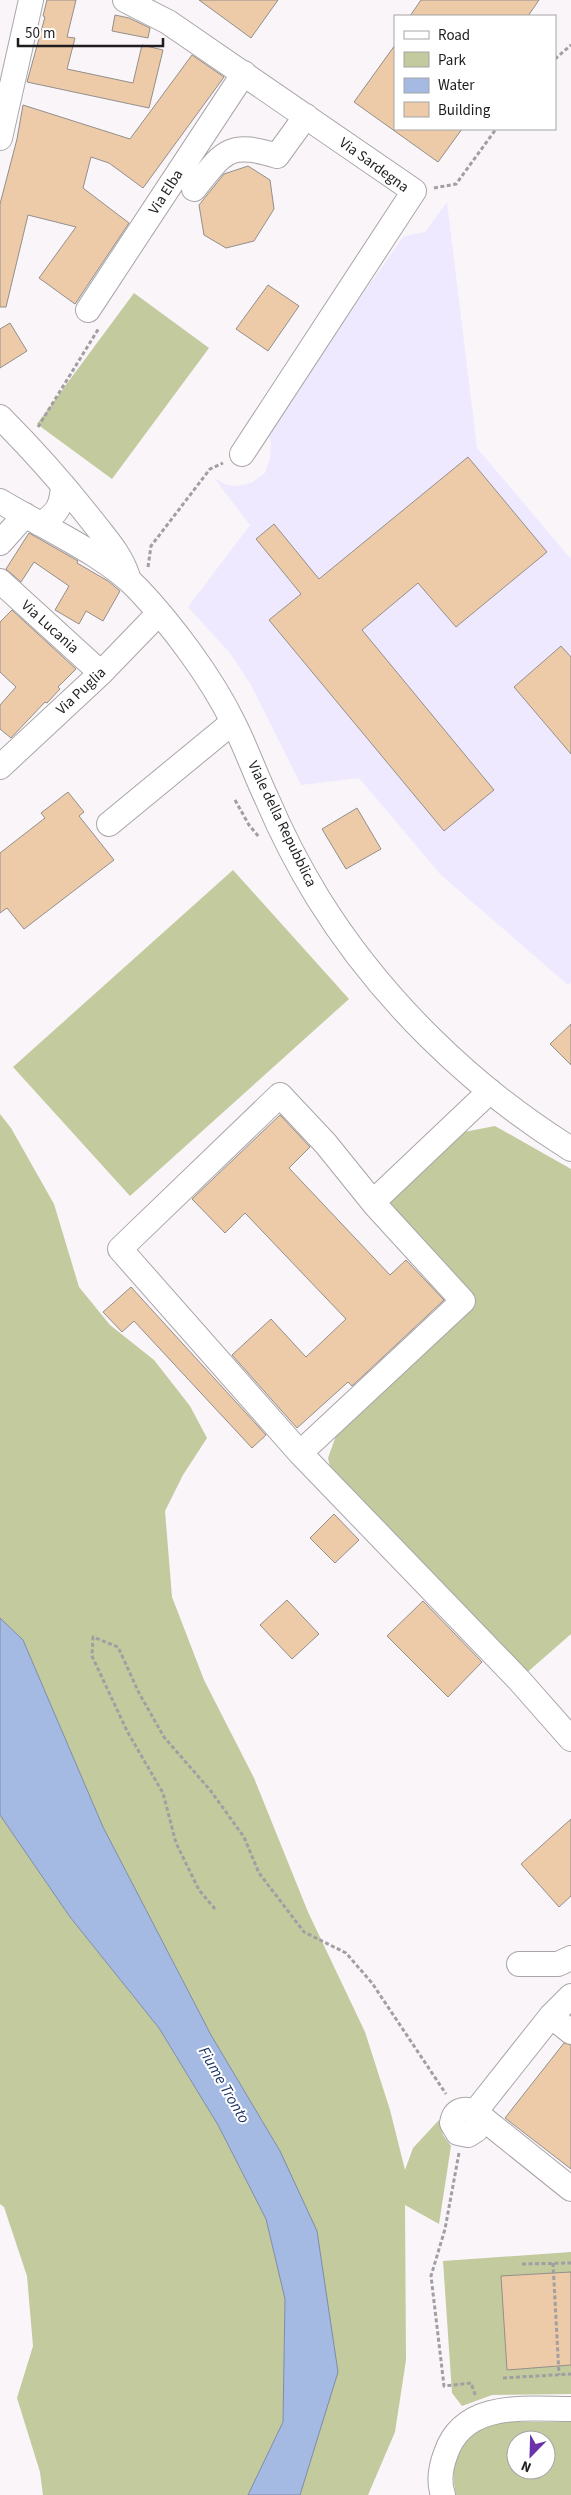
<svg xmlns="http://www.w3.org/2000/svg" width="571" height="2495" viewBox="0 0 571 2495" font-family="'Source Sans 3',sans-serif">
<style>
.education{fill:#eee9ff}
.green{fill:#c3ca9e;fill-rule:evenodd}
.water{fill:#a5bae2;stroke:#7d8ba8}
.building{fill:#eecba8;stroke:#938f8b}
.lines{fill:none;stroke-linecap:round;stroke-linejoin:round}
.minor-casing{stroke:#a9a5a8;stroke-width:26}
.path{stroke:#a29fa2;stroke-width:3;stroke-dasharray:4 2.5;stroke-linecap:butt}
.minor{stroke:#fff;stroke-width:24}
.labels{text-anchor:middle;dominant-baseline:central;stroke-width:4;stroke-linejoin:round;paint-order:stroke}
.street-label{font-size:15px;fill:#1f1d1f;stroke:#fff}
.water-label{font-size:16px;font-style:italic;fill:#1f3667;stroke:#fff}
</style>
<rect width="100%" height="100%" fill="#f9f5f9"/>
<path class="education" d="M447,202L477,448L571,559V982L568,985L441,875L359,778L301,785L251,685L230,653L188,607L250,525L214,478L227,485L238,486L253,482L265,473L270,458L271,442L266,430L404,236L425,232Z"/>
<path class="green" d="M134,293L209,348L112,479L37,424Z
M233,870L349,999L130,1196L13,1067Z
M0,1114L11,1128L54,1204L79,1287L110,1325L154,1360L190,1406L207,1438L183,1475L165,1511L172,1597L204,1680L254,1778L308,1912L365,2032L390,2110L405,2170L413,2148L439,2120L443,2135L451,2146L439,2224L405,2205L406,2360L395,2432L368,2495H300L302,2488L280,2151L211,2035L103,1827L23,1640L0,1618Z
M495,1126L571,1169V1634L523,1676L332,1476L328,1458L337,1433L474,1303L388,1204L459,1133Z
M0,1815L70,1917L159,2028L218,2125L266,2219L285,2299L283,2422L248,2495H43L40,2472L17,2398L33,2346L27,2276L4,2207L0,2204Z
M571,2252V2394L492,2395L462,2406L452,2393L443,2261Z
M505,2422H571V2495H456C447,2453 463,2430 505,2422ZM516,2440H546V2470H516Z"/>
<path class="water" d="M0,1618L23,1640L103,1827L211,2035L280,2151L317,2231L338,2372L300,2495H248L283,2422L285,2299L266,2219L218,2125L159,2028L70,1917L0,1815Z"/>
<path class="building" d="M47,0H76L67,37L75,38L67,69L133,83L142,45L163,50L149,108L27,82L45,17L43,16Z
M199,0H278L251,38Z
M421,0H539L528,16H410Z
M115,15L129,18L150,28L148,38L112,31Z
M395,45V129H462L438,162L354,102Z
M192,55L224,77L143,188L109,163L91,157L83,188L129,223L75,304L39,278L76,227L28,215L6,307H0V204L17,139L23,105L130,139Z
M248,166L270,180L274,209L254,241L226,248L204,235L199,205L224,174Z
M268,285L299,306L268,351L236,329Z
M10,323L27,351L0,368V329Z
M468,457L547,552L456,627L418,583L362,630L494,790L444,831L269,620L301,594L256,539L274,524L319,579Z
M29,533L78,561L77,563L108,581L120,591L103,621L86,611L79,624L55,610L69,586L34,562L21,582L6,569Z
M12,610L76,669L58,687L60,689L47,703L45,702L11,738L0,729V705L16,687L0,672V622Z
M561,646L571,657V754L514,687Z
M68,792L84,812L79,816L114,860L24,929L7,908L0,913V853L45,818L41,813Z
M357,808L381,849L346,869L322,829Z
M571,1024V1065L550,1044Z
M280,1115L310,1147L289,1168L390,1275L406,1260L444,1300L352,1386L348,1382L297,1428L232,1355L271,1319L306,1357L346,1319L245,1213L225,1233L192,1199Z
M131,1287L266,1435L252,1448L134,1321L122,1332L103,1312Z
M334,1514L359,1540L335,1563L310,1538Z
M287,1600L319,1634L292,1659L260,1625Z
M423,1601L482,1662L448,1697L387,1636Z
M571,1819V1896L559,1907L521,1864Z
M564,2043L571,2045V2169L505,2118Z
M571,2272V2365L507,2370L501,2276Z"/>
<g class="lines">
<g class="minor-casing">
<path id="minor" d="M125,0L168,22L414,191L242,454
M0,138L31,0
M194,189C223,153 228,140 277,156L306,116
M88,310L244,73
M0,417C33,450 64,485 93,522C107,540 121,555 128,577
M0,501C41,526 106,555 138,589C172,625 211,677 233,722C246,747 255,774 267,799C281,832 299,867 318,898C380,998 471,1087 571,1149
M40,524C58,514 62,505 63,485
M0,543L25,515
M0,581L101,673
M0,767L101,673L159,613
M109,824L233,722
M373,1202L490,1091
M300,1453L120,1249L280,1095L326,1144L376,1206L463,1301L300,1453L519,1680L571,1739
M519,1964H558L571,1958
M551,2016L571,2032
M475,2112L479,2122L476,2130L468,2135L458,2133L452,2123C454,2110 464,2107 475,2112L571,2189
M475,2112L551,2016L571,1996
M443,2495C438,2481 441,2466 446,2453C464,2400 527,2409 571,2409"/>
</g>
<path class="path" d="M555,59L571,45
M434,188L456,184L496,129
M38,427L99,328
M148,567L151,546L210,469L223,463
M235,800L249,825L259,837
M215,1909L199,1890L176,1843L163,1793L127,1731L92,1656L93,1637L118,1647L139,1693L164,1737L210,1790L244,1837L259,1873L304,1932L346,1953L372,1983L446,2094
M459,2153L445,2229L431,2276L444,2386L471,2383L476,2397
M553,2263L559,2375
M522,2264L571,2263
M503,2378L571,2374"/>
<use href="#minor" class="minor"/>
</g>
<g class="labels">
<g class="street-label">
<text transform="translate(374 165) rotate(36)">Via Sardegna</text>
<text transform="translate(166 192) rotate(-57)">Via Elba</text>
<text transform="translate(50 627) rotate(42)">Via Lucania</text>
<text transform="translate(81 691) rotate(-43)">Via Puglia</text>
<text transform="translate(282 824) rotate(64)">Viale della Repubblica</text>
</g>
<g class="water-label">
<text transform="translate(224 2085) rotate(60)">Fiume Tronto</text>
</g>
</g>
<rect x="394" y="15" width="162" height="115" fill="#ffffff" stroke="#a5a5a5"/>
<rect x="404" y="31" width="25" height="8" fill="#ffffff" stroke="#a5a5a5"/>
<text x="438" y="40" font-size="15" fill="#1f1d1f">Road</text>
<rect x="404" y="52" width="25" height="15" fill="#c3ca9e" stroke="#a5a5a5"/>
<text x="438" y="65" font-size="15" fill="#1f1d1f">Park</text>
<rect x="404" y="78" width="25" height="15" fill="#a5bae2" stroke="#a5a5a5"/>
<text x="438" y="90" font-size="15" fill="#1f1d1f">Water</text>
<rect x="404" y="102" width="25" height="15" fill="#eecba8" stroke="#a5a5a5"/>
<text x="438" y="115" font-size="15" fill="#1f1d1f">Building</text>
<g transform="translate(531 2455) rotate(203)"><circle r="24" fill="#ffffff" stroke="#a5a5a5"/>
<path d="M0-4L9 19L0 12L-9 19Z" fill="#6a33a9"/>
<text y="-8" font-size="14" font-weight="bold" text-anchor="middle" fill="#1f1d1f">N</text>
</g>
<path d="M18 38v8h145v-8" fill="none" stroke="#1f1d1f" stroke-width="2.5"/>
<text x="25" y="38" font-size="15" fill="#1f1d1f" stroke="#ffffff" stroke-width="4" paint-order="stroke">50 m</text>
</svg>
